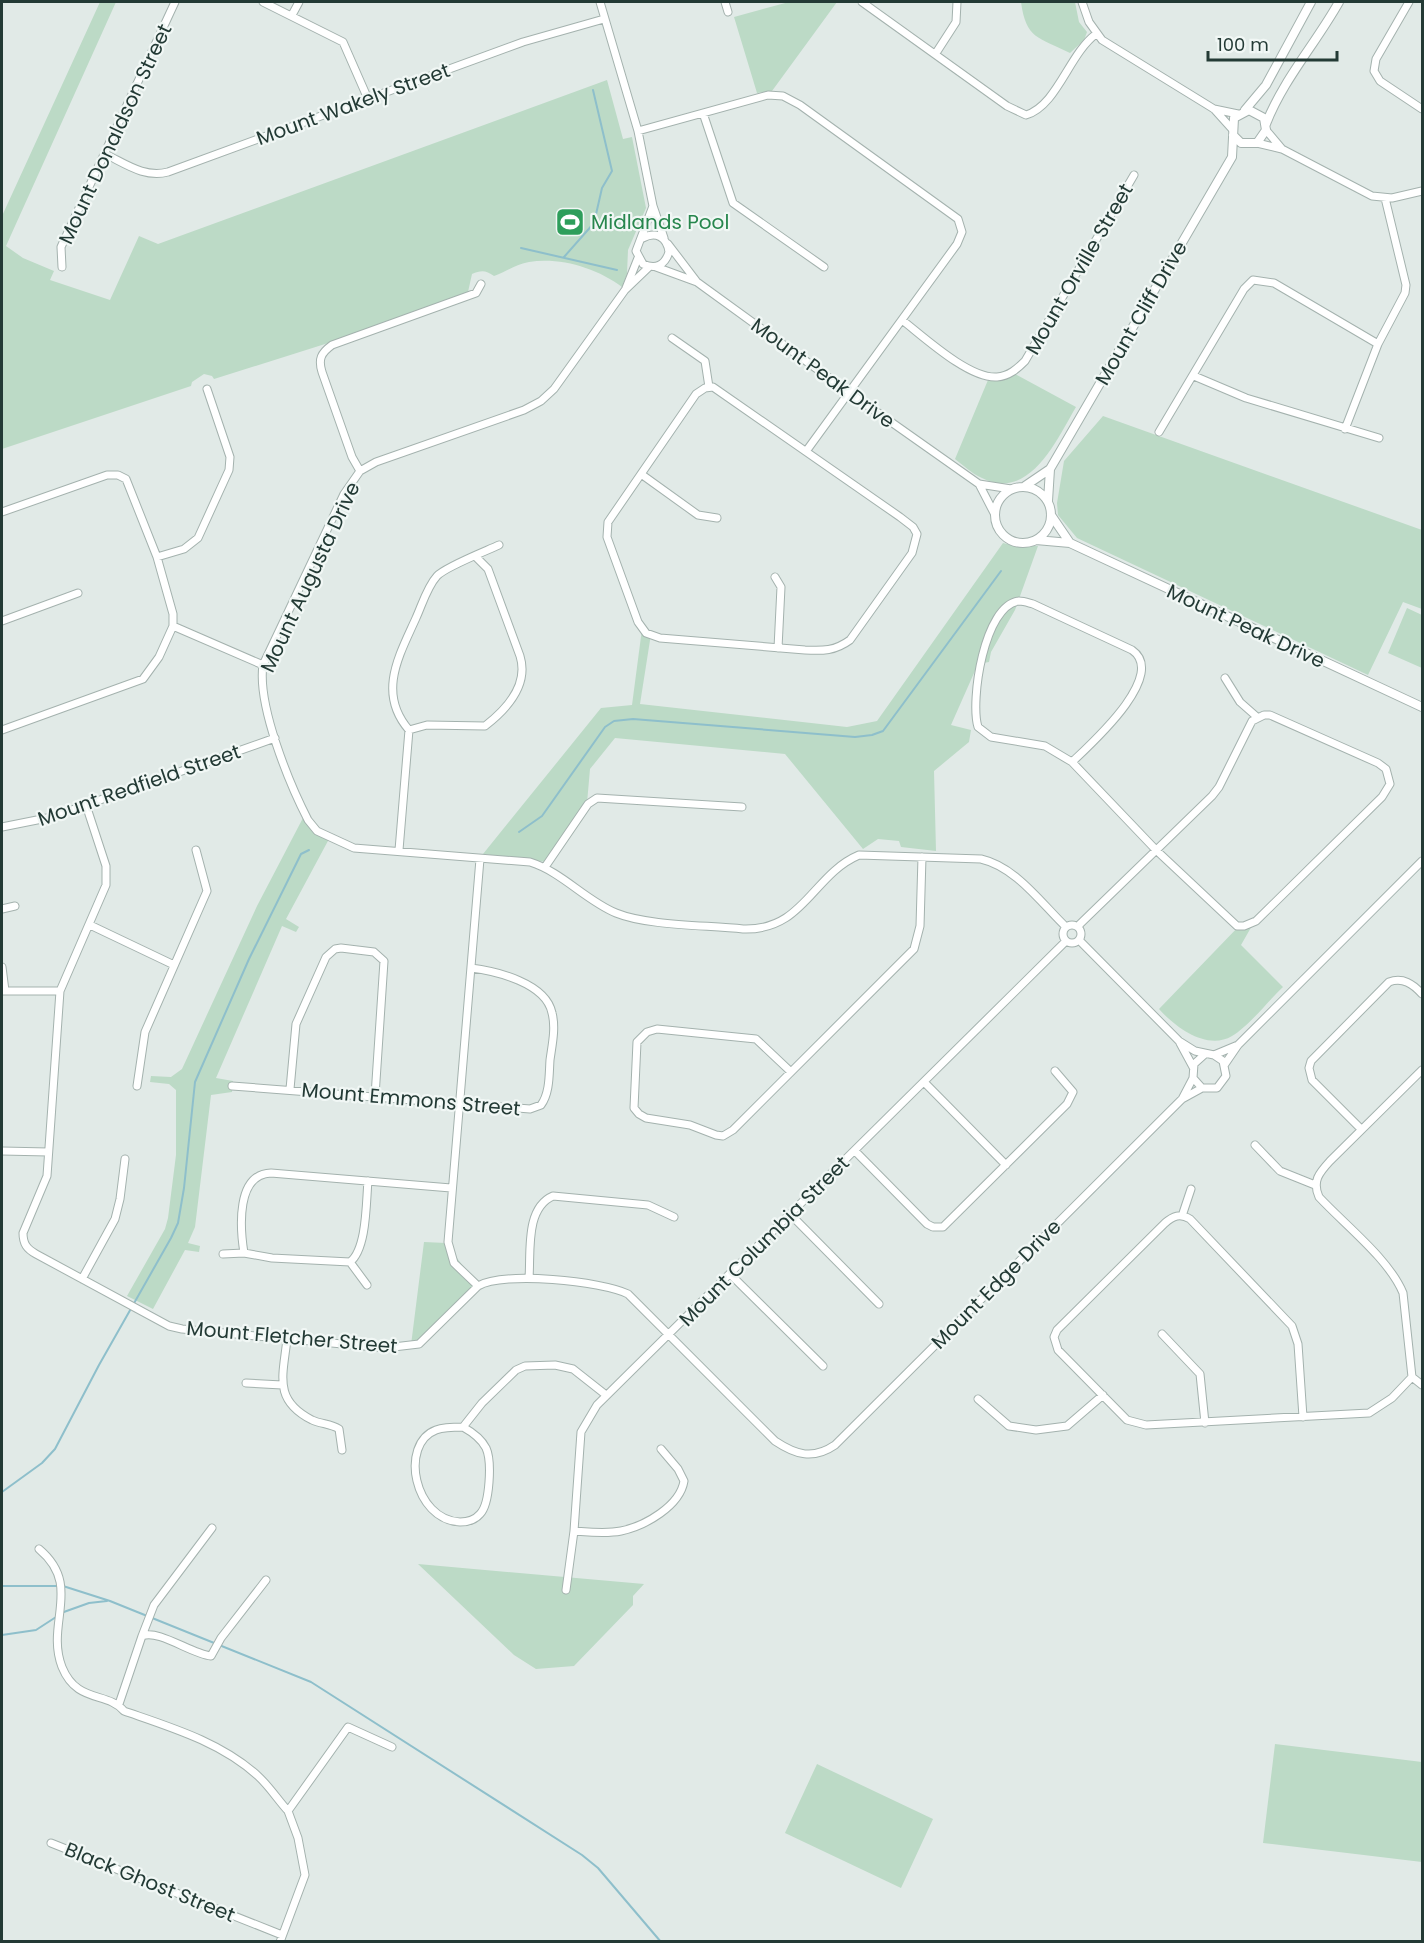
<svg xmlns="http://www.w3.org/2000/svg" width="1424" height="1943" viewBox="0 0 1424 1943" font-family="Poppins,sans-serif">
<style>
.green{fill:#bcdac6}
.water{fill:#8ebfcb}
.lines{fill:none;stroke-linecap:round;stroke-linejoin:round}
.stream{stroke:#8ebfcb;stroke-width:2}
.minor-casing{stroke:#a4b2ae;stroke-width:9}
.tertiary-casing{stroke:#a4b2ae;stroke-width:10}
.minor{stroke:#fff;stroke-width:7}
.tertiary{stroke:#fff;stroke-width:8}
.labels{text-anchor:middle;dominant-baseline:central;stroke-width:4.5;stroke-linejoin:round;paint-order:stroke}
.street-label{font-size:20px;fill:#233a35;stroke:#f1f7f5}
.leisure-label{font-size:20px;fill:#27864d;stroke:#f1f7f5;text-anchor:start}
</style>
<rect width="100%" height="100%" fill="#e1eae7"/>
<path class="green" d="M100,2H116L6,246L23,258L54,271L50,280L110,300L139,236L158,244L607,80L623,139L632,137L646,208L628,250L627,274L622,287C597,268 560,257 529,262C517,264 505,272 494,276C486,270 481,270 472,274L468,292L451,299L344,338L214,379L212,376L204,374L192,382L191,386L2,449V216Z
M789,2H837L772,91L757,93L734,17Z
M1021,2H1075L1079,22L1087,32L1084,40L1070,53C1038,37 1026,39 1021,2Z
M1015,374L1076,407C1057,439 1030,502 982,478C972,474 963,465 955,459L988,380Z
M1103,416L1422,530V609L1403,602L1368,675L1077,538L1058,515L1057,503L1064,461Z
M1003,543L1016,546H1038L1015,610L991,652L989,662L978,664L951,725L971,730L969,742L934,771L936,851L901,847L899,841L878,839L863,849L785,754L615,738L590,769L587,803L546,862L483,854L601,708L632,705L642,629L651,634L640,704L847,727L877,721Z
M1407,608L1422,615V668L1388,653Z
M304,816L329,839L286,919L299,927L296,932L282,926L216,1078L233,1081L232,1092L211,1095L195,1227L188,1243L200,1246L199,1252L185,1250L153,1309L127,1296L165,1229L168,1218L176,1155V1090L169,1084L150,1082L151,1076L171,1077L182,1069L257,906Z
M1241,924H1253L1241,945L1283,987C1268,1001 1249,1026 1232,1036C1207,1051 1175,1027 1159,1009Z
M424,1242L446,1243L476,1284L419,1345H411Z
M418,1564L644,1584L633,1596V1605L574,1666L536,1669L514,1655Z
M1275,1744L1422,1762V1862L1263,1843Z
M817,1764L933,1819L901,1888L785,1833Z"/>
<path class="water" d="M563,210L580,212L576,234L559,231Z"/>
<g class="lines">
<path class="stream" d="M521,248L617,270
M564,257L594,223L602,188L612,171L593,90
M519,832L542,816L605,727L614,721L633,719L855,737L872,735L883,731L1001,571
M2,1492L42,1463L55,1449L99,1365L171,1238L178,1223L184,1188L195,1082L249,959L301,854L309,850
M2,1586H57
M63,1586L110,1601L311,1682L582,1855L598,1868L661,1942
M61,1613L89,1603L107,1601
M2,1635L36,1630L56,1617"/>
<g class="minor-casing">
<path id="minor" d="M263,2L343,42L368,99
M600,2L638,131L653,206L664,238
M725,2L728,12
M862,2L1007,106L1026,115C1057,106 1069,54 1096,34
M1082,2L1089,22L1102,40L1214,109L1232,129
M1409,2L1376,59L1374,71L1380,81L1422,109
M292,15L299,2
M936,53L956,22L957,2
M1214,109L1238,114
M703,113L733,203L824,267
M1266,130L1282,149
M638,131L768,95L783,96L800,105L958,219L962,232L957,244L807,450
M1257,143L1282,149L1372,196L1392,198L1422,191
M105,154C126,164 144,178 168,172L523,42L604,19
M643,238C656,231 667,237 669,252C665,265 656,270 643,264L636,251L653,206
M668,244L697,282L850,393L979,484L1011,489
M62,267L61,247L175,2
M649,267L625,290L554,389L541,401L524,410L376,462L360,471L344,494L263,665C257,705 289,783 308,820L317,831L354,848L530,862C562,872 585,900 616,913C648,926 707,925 743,929C804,931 812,875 859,855L981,859C1016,867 1041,903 1066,927
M656,267L697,282
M626,288L638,258
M902,320C924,337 969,379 997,377C1009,376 1017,369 1025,361L1134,175
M672,338L705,361L709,387
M1194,376L1246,398L1379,438
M713,387L900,517L913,527L917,534L912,553L850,640C835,651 823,651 805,650L660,638L646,633L638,622L607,537L608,522L696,394L705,388Z
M1345,429L1378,344L1405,293L1406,285L1385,198
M1159,432L1244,289L1253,280L1274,283L1378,344
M360,471L352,457L322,372C318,359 321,353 332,345L476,293L481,284
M641,474L698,515L717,518
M979,484L994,513
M2,512L107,475H118L126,479L157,557L173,614V626L159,657L143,679L2,730
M157,557L184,549L198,538L229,470L230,457L207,389
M775,577L781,587L778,648
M2,621L78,593
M173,626L263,665
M1225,678L1240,702L1257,717
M409,730L427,725L485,726C507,709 529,685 520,656L488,569L476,557
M1072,762C1092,743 1168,675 1132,650L1033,604C1029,603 1024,601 1019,601C984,605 970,701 978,727L991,737L1045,746L1072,762L1156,850L1237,926H1244L1256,921L1382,797L1390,784L1386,769L1378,763L1270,715H1264L1252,721L1219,787L1212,796L1080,924L1078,927
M86,805L106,866V885L60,991L47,1176L23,1233C23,1244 27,1249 36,1254L169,1326L182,1329L385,1348L419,1344L478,1286C504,1271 601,1281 628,1294L775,1441C796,1455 813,1460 835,1445L1182,1099L1202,1088
M2,827L52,817L275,738
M399,850L409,730C377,693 399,656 416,618C422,605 427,587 437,576C445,567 486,551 499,545
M545,867L588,804L597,798L742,807
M2,909L15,906
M1063 934a9 9 0 1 1 18 0a9 9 0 1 1-18 0Z
M90,925L174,965
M1079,940L1179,1041L1195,1051L1214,1055L1223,1061L1226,1076L1217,1088H1202L1193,1078L1194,1064L1204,1055
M2,967L5,991
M2,991H60
M1180,1043L1193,1067
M1214,1055L1238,1045
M1225,1064L1238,1045L1422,861
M1422,1070L1330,1161C1319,1173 1312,1181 1319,1197C1345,1225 1389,1259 1403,1293L1412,1377L1422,1385
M791,1072L756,1039L657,1029L647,1032L637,1042L634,1108L639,1114L646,1118L690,1125L716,1135L723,1136L733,1130L914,949L920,926L922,857
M924,1082L1006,1165
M137,1086L145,1032L207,891L196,850
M232,1086L530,1109L541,1105C550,1093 549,1074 550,1060C552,1045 556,1028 552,1013C546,983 496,971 471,968
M290,1089L296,1024L326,957L335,949L341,948L374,952L384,961L375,1096
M1182,1099L1193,1078
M1361,1129L1312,1080L1309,1068L1311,1061L1389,982C1403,977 1413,984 1422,994
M1255,1145L1280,1171L1315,1185
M2,1151L48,1152
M855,1151L927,1224L933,1227H943L1067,1104L1073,1092L1055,1071
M368,1181C366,1202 367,1249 350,1262L272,1258L244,1253C240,1228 236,1174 271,1173L451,1188
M791,1215L879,1304
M1182,1216L1191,1189
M223,1254L244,1253
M350,1262L367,1285
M731,1275L823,1366
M529,1278C531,1252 525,1208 553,1196L648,1205L674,1217
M82,1279L115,1219L120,1199L125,1159
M478,1286L454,1263L448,1242L480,859
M1162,1334L1200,1374L1205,1423
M287,1339C283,1376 273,1400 312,1420C321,1424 331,1424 339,1429L342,1450
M246,1383L282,1385
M978,1399L1009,1426L1036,1430L1067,1426L1103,1395
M1303,1417L1298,1344L1292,1326L1190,1219C1180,1213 1173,1216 1165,1223L1057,1330L1054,1337L1058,1350L1127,1420L1146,1425L1369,1413L1392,1398L1412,1377
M463,1427C472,1432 481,1438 486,1448C492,1461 490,1504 480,1514C475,1520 468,1522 460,1522C414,1520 399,1444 436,1430C444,1427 454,1427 463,1427Z
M463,1427L482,1403L516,1370L525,1366L555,1365L573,1369L606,1395
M574,1531C589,1532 606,1534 621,1531C645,1526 680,1506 684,1481L678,1469L661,1449
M39,1549C83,1586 45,1623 62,1667C77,1704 107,1691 124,1711C170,1727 221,1742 258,1776C269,1786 278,1800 288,1811
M566,1590L574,1531L581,1432L597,1405L1066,941
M142,1636L154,1605L212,1528
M119,1704L142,1636C159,1629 191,1654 211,1656L221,1638L266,1580
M51,1843L282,1935
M280,1942L305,1875L298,1838L288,1811L348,1727L392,1747"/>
</g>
<g class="tertiary-casing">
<path id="tertiary" d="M1245,110L1266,85L1311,2
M1266,124C1283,80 1316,43 1339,2
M1025,486L1050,469
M995 515a28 28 0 1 1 56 0a28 28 0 1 1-56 0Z
M1048,501L1050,469L1232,157L1234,118L1249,110L1264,118L1266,130L1257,143H1241L1233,135
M1051,515L1070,543
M1036,540L1070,543L1422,707"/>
</g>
<use href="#minor" class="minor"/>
<use href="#tertiary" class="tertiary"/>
</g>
<defs>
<g id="stadium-square" transform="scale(1.5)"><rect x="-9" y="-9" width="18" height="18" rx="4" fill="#2e9e5b" stroke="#f1f7f5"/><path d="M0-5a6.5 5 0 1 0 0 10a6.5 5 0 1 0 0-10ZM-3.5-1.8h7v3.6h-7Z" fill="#fff"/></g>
</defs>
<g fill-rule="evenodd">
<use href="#stadium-square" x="570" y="222"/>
</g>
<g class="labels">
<g class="street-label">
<text transform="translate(353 104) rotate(-20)">Mount Wakely Street</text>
<text transform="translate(115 134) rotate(-65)">Mount Donaldson Street</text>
<text transform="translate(1079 269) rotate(-60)">Mount Orville Street</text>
<text transform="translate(1141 313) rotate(-60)">Mount Cliff Drive</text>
<text transform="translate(823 373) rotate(36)">Mount Peak Drive</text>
<text transform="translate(310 577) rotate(-65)">Mount Augusta Drive</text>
<text transform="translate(1246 626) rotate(25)">Mount Peak Drive</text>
<text transform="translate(139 785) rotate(-19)">Mount Redfield Street</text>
<text transform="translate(411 1099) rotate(5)">Mount Emmons Street</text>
<text transform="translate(764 1241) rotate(-45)">Mount Columbia Street</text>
<text transform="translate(996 1284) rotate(-45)">Mount Edge Drive</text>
<text transform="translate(292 1337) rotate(5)">Mount Fletcher Street</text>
<text transform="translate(150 1882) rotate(22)">Black Ghost Street</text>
</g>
<g class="leisure-label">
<text x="591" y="222">Midlands Pool</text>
</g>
</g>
<rect width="1424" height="1943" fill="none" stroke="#233a35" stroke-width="6"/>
<path d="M1208 51v9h129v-9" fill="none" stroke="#233a35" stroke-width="3"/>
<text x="1217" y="51" font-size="18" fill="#233a35" stroke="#f1f7f5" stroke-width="4.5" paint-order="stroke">100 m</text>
</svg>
